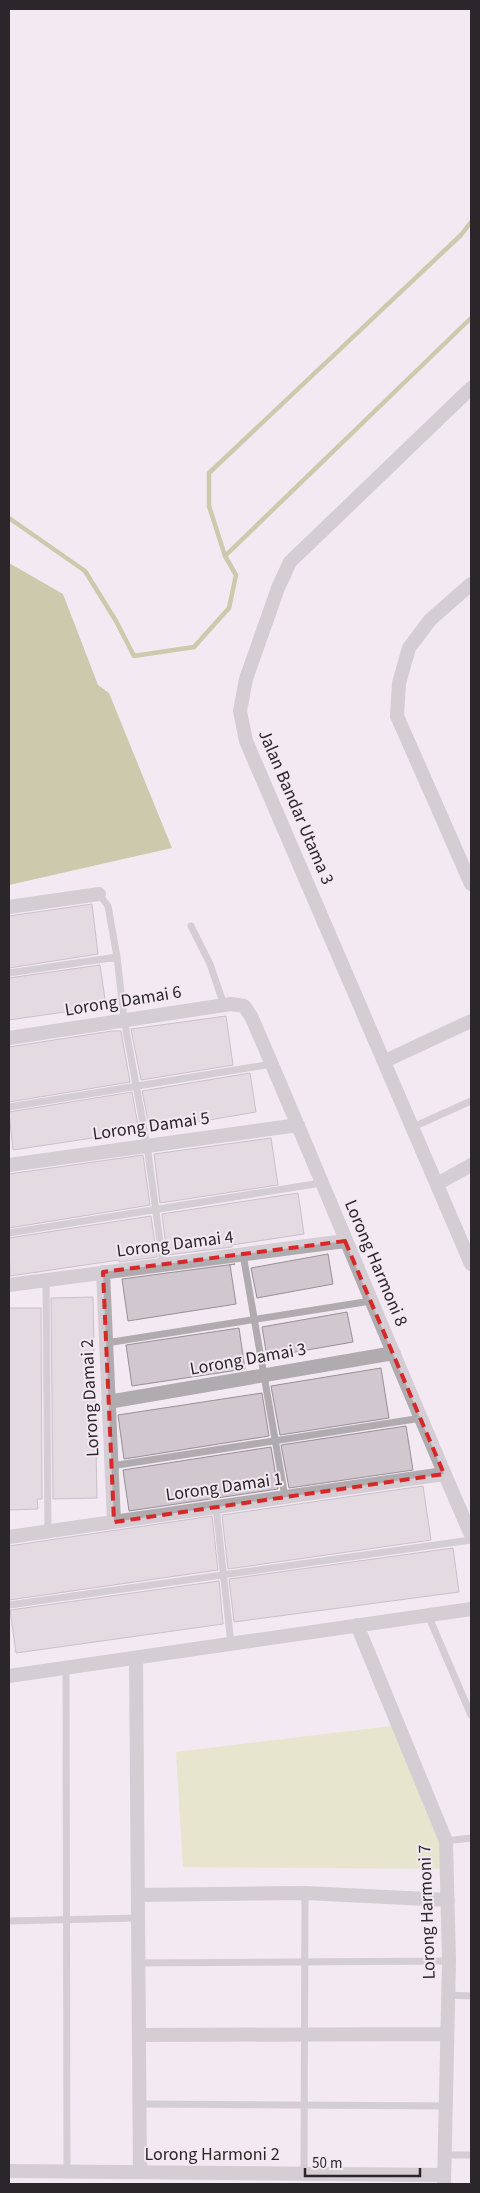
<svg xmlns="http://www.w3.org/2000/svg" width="480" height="2193" viewBox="0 0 480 2193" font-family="'Source Sans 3',sans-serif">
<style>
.green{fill:#d9e09f}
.water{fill:#9da357}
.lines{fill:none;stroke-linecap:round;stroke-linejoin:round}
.stream{stroke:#9da357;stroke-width:4.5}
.building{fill:#d1c7cf;stroke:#988f97}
.service{stroke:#b0abaf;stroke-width:7}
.minor{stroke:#b0abaf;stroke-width:14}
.marked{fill:none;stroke:#d62828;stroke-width:4;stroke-dasharray:10 6;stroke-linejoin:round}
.labels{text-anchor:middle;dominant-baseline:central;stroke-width:4;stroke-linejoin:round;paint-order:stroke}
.street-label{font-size:18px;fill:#2a2629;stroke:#f3e9f2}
</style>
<rect width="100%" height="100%" fill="#f3e9f2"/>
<path class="green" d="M400,1725L449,1869L183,1867L176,1752Z"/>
<path class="water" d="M9,563L63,594L98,685L109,693L172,848L9,885Z"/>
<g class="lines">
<path class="stream" d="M9,518L85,571L116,621L134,656L194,647L229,608L236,575L225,556L209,506V473L461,235L471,222
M225,556L471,318"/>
</g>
<path class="building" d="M92,904L98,954L9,968V916Z
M100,965L106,1006L9,1020V978Z
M226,1016L233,1065L141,1080L131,1029Z
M112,1031H121L130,1082L9,1102V1047Z
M250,1073L256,1112L150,1130L142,1091Z
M132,1092L139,1131L13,1150L9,1112Z
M271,1138L278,1185L160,1203L154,1154Z
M143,1155L150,1205L9,1228V1174Z
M298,1193L304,1234L232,1245V1247L167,1255L162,1214Z
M151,1216L157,1257L119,1262V1260L10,1276L9,1238Z
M328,1254L333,1284L257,1298L251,1268Z
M235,1264L230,1265L236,1304L128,1321L122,1279Z
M93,1297L97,1498L53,1499L51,1298Z
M9,1308H41L42,1499H37L38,1509L9,1510Z
M347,1312L353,1342L267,1357L262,1327Z
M239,1328L245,1369L132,1386L126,1345Z
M381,1368L389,1418L280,1435L271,1386Z
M262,1393L269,1436L124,1459L118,1415Z
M406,1426L413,1470L289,1488L281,1445Z
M271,1447L278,1489L129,1511L123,1470Z
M423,1486L431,1540L228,1569L222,1515Z
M212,1516L218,1570L9,1600V1546Z
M453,1548L459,1592L234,1622L229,1579Z
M219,1581L223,1624L16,1653L10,1610Z"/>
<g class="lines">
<path class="service" d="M99,894L108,906L117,957L124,1019L147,1145L163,1264
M191,926L210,964L224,1005
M9,973L117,957
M9,1107L272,1064
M413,1127L471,1101
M9,1233L321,1183
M243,1254L285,1497
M46,1279L48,1532
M106,1343L371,1301
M111,1466L422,1418
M216,1507L231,1644
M9,1605L471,1540
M428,1615L471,1715
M66,1668L67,2171
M446,1841L471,1838
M9,1921L138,1918
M138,1963L449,1961
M448,1995L471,1996
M139,2104L446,2106
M445,2155H471
M304,2173L305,1893"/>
<path class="minor" d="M471,388L290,562L278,588L246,679L240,711L246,741L471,1264
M471,584L430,620L409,648L399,683L397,716L471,884
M9,907L99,894
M9,1038L231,1004L244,1006L251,1016C326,1189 396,1363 471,1535
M385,1061L471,1021
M9,1165L298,1125
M437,1184L471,1165
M103,1272L114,1522
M9,1285L345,1241
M108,1402L394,1353
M9,1537L444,1474
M357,1625L446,1841L449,1961L444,2184
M136,1658L140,2172
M9,1676L471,1609
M138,1895L305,1893L448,1900
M139,2035L447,2034
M9,2171L444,2175"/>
</g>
<path d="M0 0H480V2193H0ZM345,1241L444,1474L114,1522L103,1272Z" fill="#f3e9f2" fill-opacity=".55" fill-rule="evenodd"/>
<path class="marked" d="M345,1241L444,1474L114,1522L103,1272Z"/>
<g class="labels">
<g class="street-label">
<text transform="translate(296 807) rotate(67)">Jalan Bandar Utama 3</text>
<text transform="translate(123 1001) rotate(-9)">Lorong Damai 6</text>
<text transform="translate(151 1126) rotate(-8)">Lorong Damai 5</text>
<text transform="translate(175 1244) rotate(-7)">Lorong Damai 4</text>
<text transform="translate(376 1263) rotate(67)">Lorong Harmoni 8</text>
<text transform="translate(248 1359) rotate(-10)">Lorong Damai 3</text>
<text transform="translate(90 1398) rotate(-93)">Lorong Damai 2</text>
<text transform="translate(224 1487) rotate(-8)">Lorong Damai 1</text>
<text transform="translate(427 1912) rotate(-92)">Lorong Harmoni 7</text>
<text x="212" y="2154">Lorong Harmoni 2</text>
</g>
</g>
<rect width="480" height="2193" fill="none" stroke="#2a2629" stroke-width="20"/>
<path d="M305 2168v8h115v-8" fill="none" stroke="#2a2629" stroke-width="2.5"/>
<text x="312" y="2168" font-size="15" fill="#2a2629" stroke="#f3e9f2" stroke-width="4" paint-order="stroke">50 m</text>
</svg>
